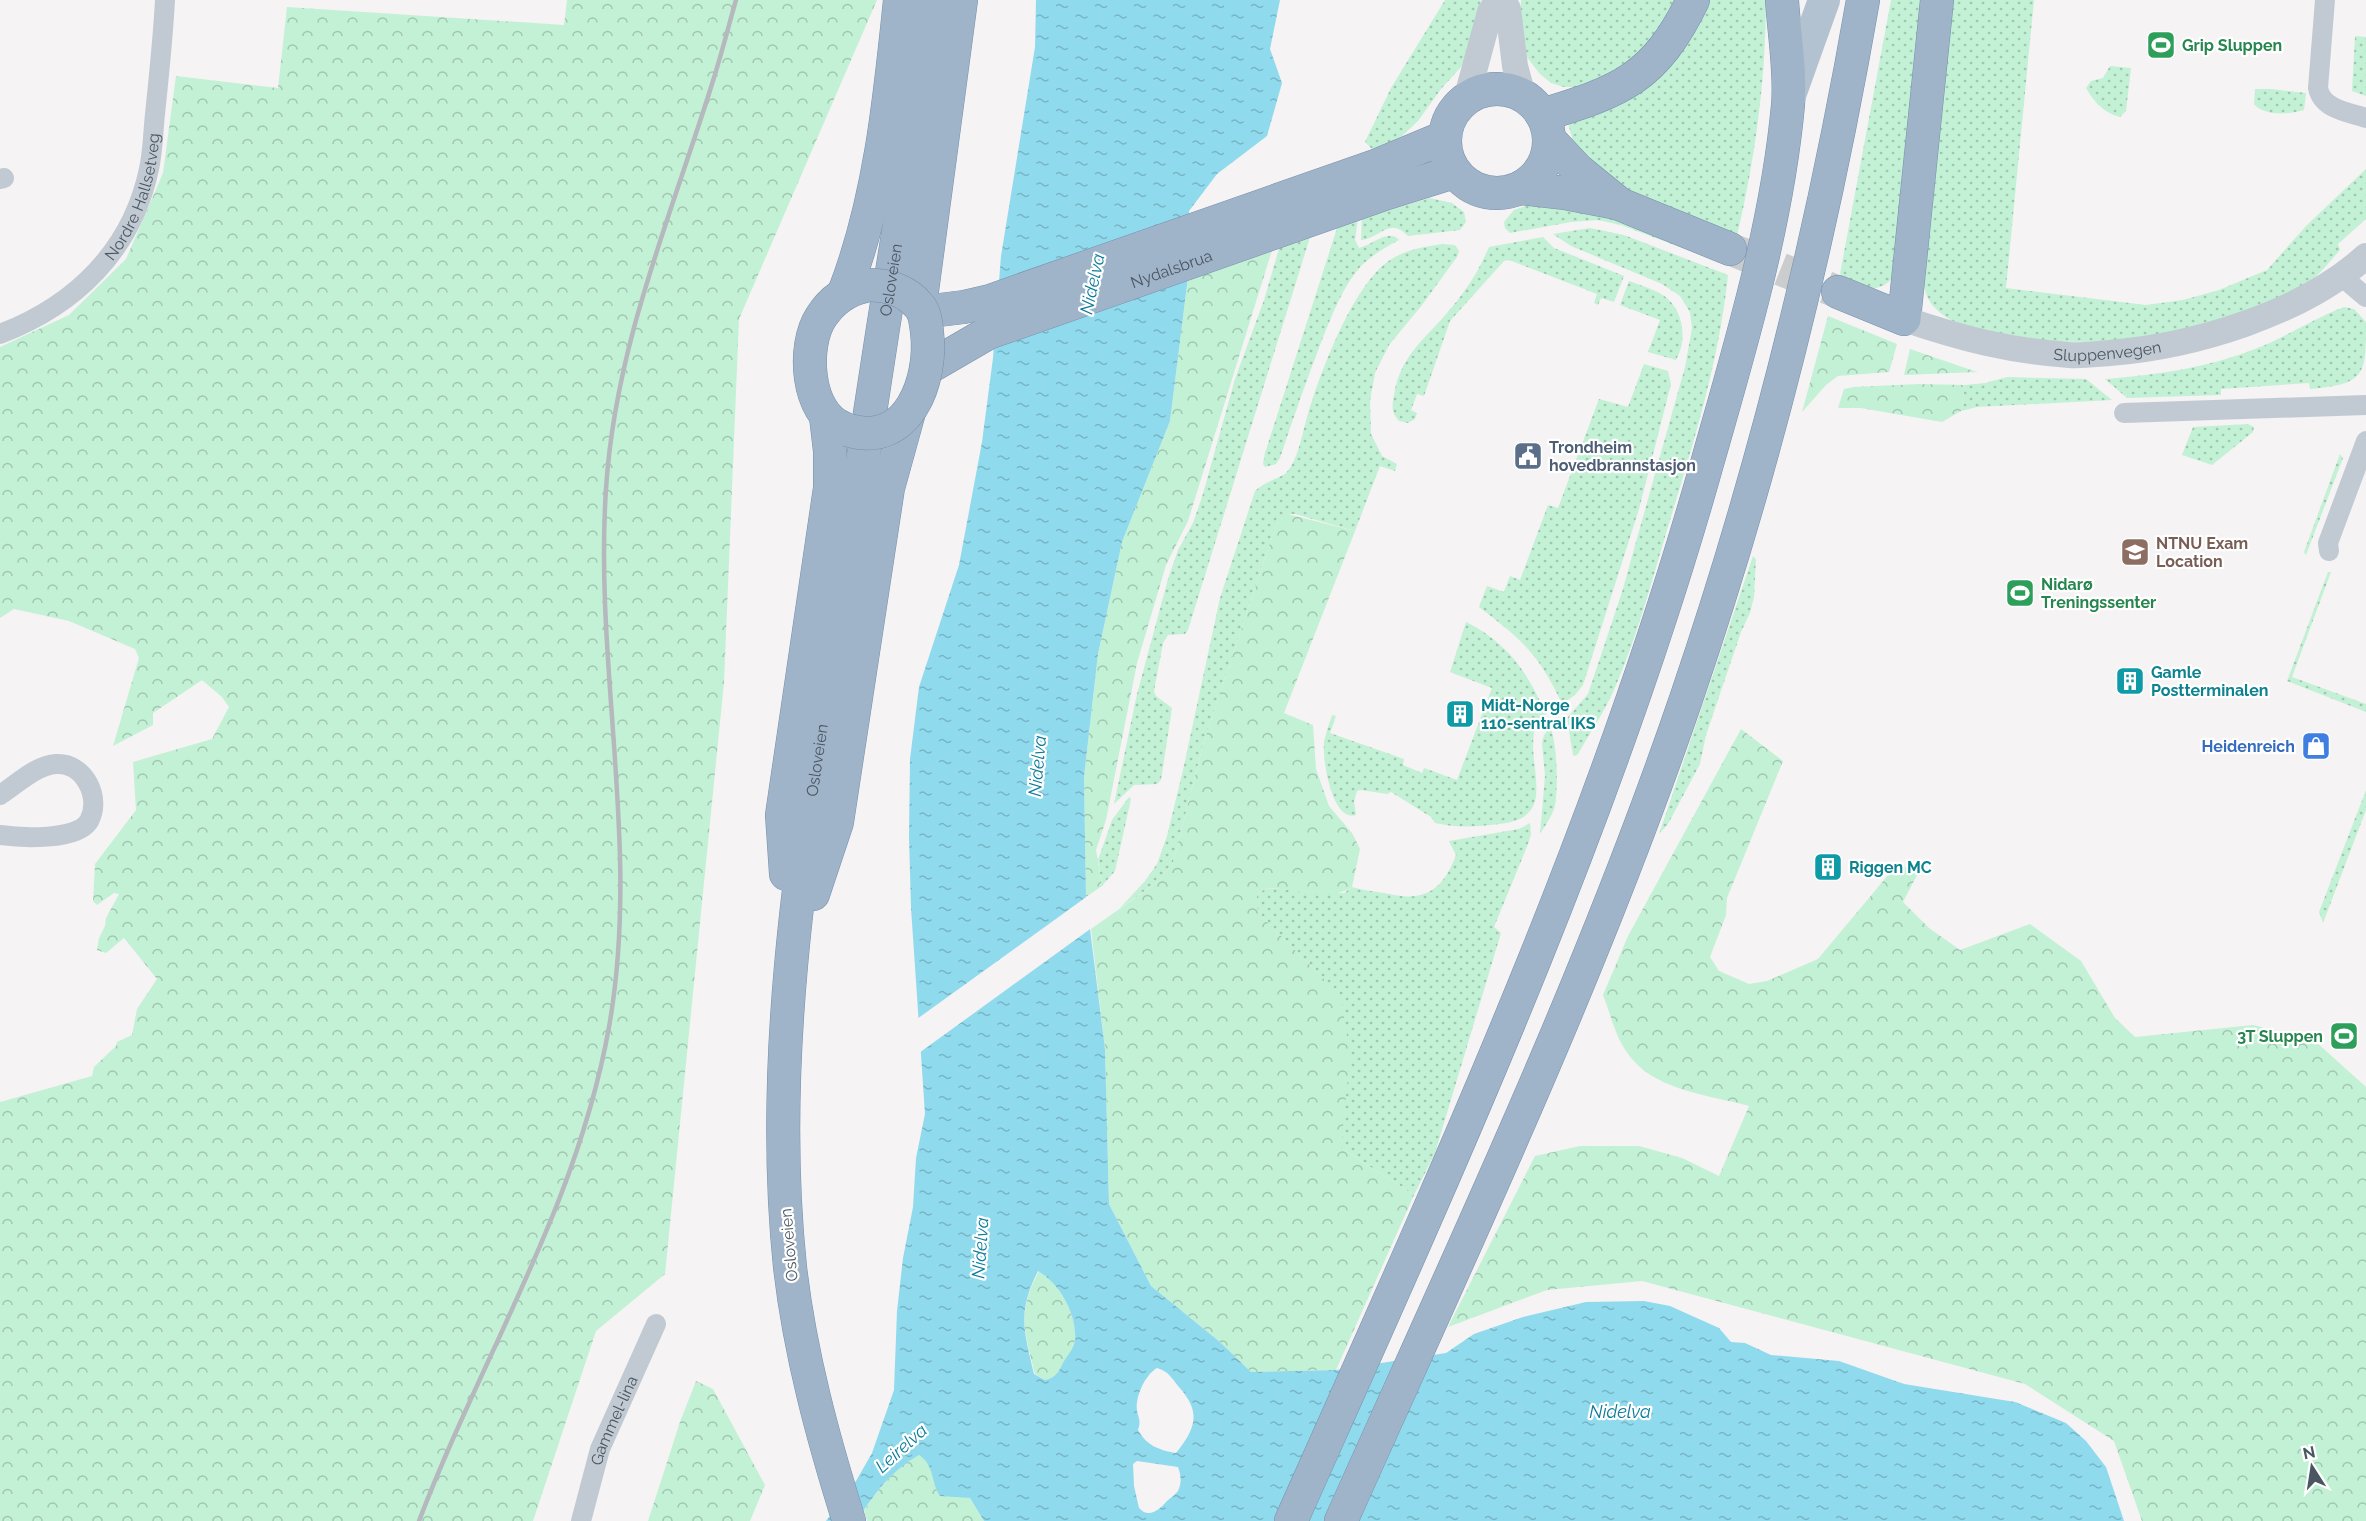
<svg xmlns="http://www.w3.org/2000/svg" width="2366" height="1521" viewBox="0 0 2366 1521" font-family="Raleway,sans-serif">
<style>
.grass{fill:url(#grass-dots)}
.forest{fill:url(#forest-crowns)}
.water{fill:url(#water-ripples);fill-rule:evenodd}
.pier{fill:#f5f3f3}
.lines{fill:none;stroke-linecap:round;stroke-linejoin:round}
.trunk-tunnel{stroke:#caccce;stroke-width:33;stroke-dasharray:33 16;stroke-linecap:butt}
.trunk-casing{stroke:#7690ad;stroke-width:34}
.minor{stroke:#c1cad2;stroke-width:20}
.tertiary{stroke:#c1cad2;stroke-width:26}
.primary{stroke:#b3c2d1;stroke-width:32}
.trunk{stroke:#9fb4c9;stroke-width:33}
.rail{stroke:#b5b8bd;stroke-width:4.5}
.trunk-bridge-casing{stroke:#7690ad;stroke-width:34;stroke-linecap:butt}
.trunk-bridge{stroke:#9fb4c9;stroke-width:33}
.labels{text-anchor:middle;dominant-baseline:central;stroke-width:4.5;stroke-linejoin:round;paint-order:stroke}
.leisure-label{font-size:16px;font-weight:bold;fill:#27864d;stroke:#fff;text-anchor:start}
.street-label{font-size:16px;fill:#4a5661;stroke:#fff}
.service-label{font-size:16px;font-weight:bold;fill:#4e5e75;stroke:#fff;text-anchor:start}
.education-label{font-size:16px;font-weight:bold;fill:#785e54;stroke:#fff;text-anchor:start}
.culture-label{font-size:16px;font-weight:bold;fill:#0d838f;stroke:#fff;text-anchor:start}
.shop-label{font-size:16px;font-weight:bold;fill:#366cbe;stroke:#fff;text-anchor:end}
.water-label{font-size:18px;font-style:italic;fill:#0c7c9b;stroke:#fff}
</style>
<defs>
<pattern id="grass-dots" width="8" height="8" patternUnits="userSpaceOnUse" patternTransform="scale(1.5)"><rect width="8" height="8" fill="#c3f1d5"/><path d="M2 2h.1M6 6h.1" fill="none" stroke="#a0c6b0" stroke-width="1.8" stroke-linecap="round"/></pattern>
<pattern id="forest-crowns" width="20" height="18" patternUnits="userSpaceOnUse" patternTransform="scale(1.5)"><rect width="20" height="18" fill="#c3f1d5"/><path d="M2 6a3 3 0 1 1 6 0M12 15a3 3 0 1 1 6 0" fill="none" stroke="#a0c6b0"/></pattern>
<pattern id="water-ripples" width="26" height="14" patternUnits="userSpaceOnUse" patternTransform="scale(1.5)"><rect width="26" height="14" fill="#90daee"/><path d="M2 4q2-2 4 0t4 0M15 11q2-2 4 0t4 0" fill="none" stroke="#78b4c4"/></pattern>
</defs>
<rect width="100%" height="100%" fill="#f5f3f3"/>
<path class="grass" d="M1445,0H1481L1469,51L1461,67L1441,89L1418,121L1402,136L1374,151L1365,142L1391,88Z
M1521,0H1678L1662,28L1627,66L1579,87H1564L1551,83L1539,73L1527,57L1521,25Z
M1705,0H1766C1766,80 1755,159 1737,236L1616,189L1575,149L1568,123L1591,117L1618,106L1645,88Z
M1891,0H1927L1894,277C1873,298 1863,285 1840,274Z
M1949,0H2034L2006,288L2146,305L2183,300L2219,290L2267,270L2306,226L2366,169V219L2338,244L2340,250C2331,260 2322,272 2312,280C2300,290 2281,297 2267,303C2183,341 2079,353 1990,331C1969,327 1951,324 1936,309C1927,301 1924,288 1921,276Z
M2355,36L2366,37V96L2352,91Z
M2110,66L2131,68L2126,111L2120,117C2104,113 2094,102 2086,88L2091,81L2103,78Z
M2255,89H2271L2306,93L2304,110C2289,114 2265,117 2254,104Z
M1430,198L1452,203L1464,212L1466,222L1460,230L1408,236C1389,216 1381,238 1361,240L1362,218Z
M1537,202L1581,205L1731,260L1730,266L1621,225L1598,220L1571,222L1515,232L1510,233L1505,228L1504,222L1514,210Z
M1358,219L1355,240L1359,248C1372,245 1389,228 1399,240C1386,247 1372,255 1361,266C1343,286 1332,315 1322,340C1307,379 1293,418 1280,458L1276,464L1265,467L1263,464L1265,453L1338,225Z
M1590,228L1624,235L1728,275C1720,354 1697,432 1674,507C1655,568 1640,631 1614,690C1604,712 1590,733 1578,754L1575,756L1573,755L1567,718L1588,694L1622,592L1685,367L1692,328L1690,312L1680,296L1662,284L1571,246L1553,234Z
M1311,234L1188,630L1185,634L1168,635L1163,643L1154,691L1156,696L1172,708L1161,780L1157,784L1134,785L1114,804L1137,694L1168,579L1178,550L1193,523L1202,497L1235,379L1264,300L1280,245Z
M1543,237L1554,248L1624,276L1614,302L1601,298L1598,305L1594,303L1597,294L1509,260L1504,261L1450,321L1424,396L1417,394L1411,410L1417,413L1415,419L1408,423L1399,421C1391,412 1392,405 1394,395C1400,354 1429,336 1452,307C1468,288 1479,270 1489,247Z
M1442,244L1455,245L1459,251L1457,257L1422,305L1389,345L1375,373L1370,401L1371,434L1382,456L1397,464L1395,471L1380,466L1355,531L1295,514C1283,514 1280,519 1275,528L1203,745L1173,863L1159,881L1120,908L1145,881L1157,864L1167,836L1183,770L1220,598L1255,491C1264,482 1280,478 1286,473C1298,460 1301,438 1306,421C1318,378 1352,285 1390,260C1405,250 1424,247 1442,244Z
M1629,281C1642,286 1658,290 1668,299C1684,314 1687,341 1676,360L1648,352L1660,320L1620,305Z
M2344,307L2354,309L2366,322C2366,375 2366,384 2310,389L2309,383L2221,389V395L2127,398L2105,379C2157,375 2206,368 2255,349C2286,337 2313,319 2344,307Z
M1644,364L1668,371L1671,384L1639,509L1583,685L1575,695L1562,704C1539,654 1521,639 1479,607L1487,586L1504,592L1510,576L1520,580L1548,505L1558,508L1599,399L1628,407Z
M2007,377L2086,379L2112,400L1977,407L1961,411L1965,385L1985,383Z
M2248,424L2254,427L2253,432L2212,465L2182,455L2193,427Z
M2340,454L2343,458L2306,555L2304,552Z
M1753,556L1756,559L1754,597L1750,613L1741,632L1706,735L1700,764L1668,824L1659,834Z
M2328,572H2331L2292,677L2366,704V712L2287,681Z
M1466,622C1508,643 1528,673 1546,714C1541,719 1535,725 1534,733C1528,771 1558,818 1499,824C1476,827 1457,828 1435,823L1431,817L1391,792L1387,794L1361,790L1357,791L1354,801L1356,815C1332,823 1322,759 1324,742C1326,733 1329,724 1332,715L1336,716L1330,733L1404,759L1403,765L1422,773L1424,768L1457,780L1492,688L1450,672Z
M1550,727C1557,740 1559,793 1554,809C1551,817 1545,826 1540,834L1545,776L1542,743L1544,735Z
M2366,790V810L2323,923L2319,912Z
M1129,797L1131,799L1115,871L1102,886L1098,860L1112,820Z
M1530,823L1531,834L1528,844L1494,927L1501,933L1435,1153L1414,1195L1341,1148L1325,980L1264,919L1257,908V895L1266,888L1344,893L1352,887C1364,891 1376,891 1389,894C1425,902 1443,890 1456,855L1449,841L1519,829Z"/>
<path class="forest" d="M567,0H877L739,319L724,682L665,1274L596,1331L533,1521H0V1102L92,1076L94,1067L116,1046L117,1042L132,1035L137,1009L157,979L124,938L106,953L97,950L99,938L105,926L106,918L119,894L114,893L97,905L93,901L95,864L136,810L133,762L212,739L229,707L222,697L202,680L153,713V725L113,746L139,658L135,649L69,621L14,609L0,618V347L69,315L126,259L163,173L176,76L278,88L287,7L564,25Z
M1273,247L1188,521L1166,565L1137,663L1106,820L1096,850L1102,886L1086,897L1084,777L1098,654L1122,542L1170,421L1188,277Z
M1828,316L1897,344L1889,372L1838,376L1826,385L1802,412Z
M1910,349L1977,372L1904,375Z
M1919,384L1965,385L1961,411L1942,422L1861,408H1838L1844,389L1854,387Z
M1287,514L1355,531L1284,713L1313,725L1316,769L1329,806L1352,833L1360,849L1352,887C1328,903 1293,888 1266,888L1257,895V908L1264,919L1325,980L1342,1004L1350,1055L1341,1148L1414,1195L1336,1370L1251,1372L1220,1342L1151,1286L1109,1204L1105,1049L1091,929L1159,881L1173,863L1203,745L1275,528L1280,519Z
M1741,729L1783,761L1727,898L1726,915L1710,957L1719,971L1749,984L1767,981L1818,959L1899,862L1917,875L1903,902L1929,928L1960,950L2030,924L2081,961L2115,1018L2135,1037L2253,1025L2315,1041L2366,1087V1521H2142L2114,1441L2025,1384L1642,1281L1547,1290L1448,1327L1535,1156L1580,1146H1639L1682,1158L1719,1176L1749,1106C1706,1094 1652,1091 1626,1051C1615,1035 1610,1013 1603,995L1628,936Z
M1039,1271C1060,1286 1077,1312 1075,1340C1074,1348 1068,1355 1064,1362C1059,1371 1056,1378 1045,1380L1035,1374C1024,1331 1017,1313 1039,1271Z
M696,1381L713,1389L765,1485L750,1521H648L680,1422Z
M919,1455C930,1463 936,1478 937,1491L970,1498L984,1521H867L864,1510C882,1485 891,1471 919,1455Z"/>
<path class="water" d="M1036,0H1280L1270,49L1282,83L1267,136L1217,174L1189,211L1188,277L1170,421L1122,542L1098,654L1084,777L1086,897L1105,1049L1109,1204L1151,1286L1220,1342L1251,1372L1336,1370L1446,1353L1474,1334L1523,1317L1586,1302L1644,1301L1670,1306L1719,1328L1731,1342L1745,1343L1771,1355L1839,1361L1904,1384L2015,1402L2066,1423L2086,1441L2106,1467L2124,1521H984L970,1498L940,1496C931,1483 935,1466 919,1455C888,1473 876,1493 856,1521H826L856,1481L872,1453L894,1390L897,1311L903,1258L913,1207L916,1158L925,1114L911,908L909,837L910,759L919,687L959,565L982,442L993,358L1001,256L1035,47ZM1038,1271C1060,1284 1077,1314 1075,1340C1074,1348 1068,1355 1064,1361C1059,1371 1056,1378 1045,1380L1034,1374C1024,1331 1017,1313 1038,1271ZM1157,1368C1169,1372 1171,1377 1178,1386C1201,1411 1197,1427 1176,1453C1159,1450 1147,1446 1138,1430C1141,1421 1139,1419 1137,1411C1135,1397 1145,1375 1157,1368ZM1137,1461L1178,1467C1181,1475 1182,1483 1178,1491C1175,1495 1170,1498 1167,1501C1159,1510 1149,1519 1139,1508L1134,1486L1133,1464Z"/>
<path class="pier" d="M1089,895L1093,927L919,1053L917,1019Z"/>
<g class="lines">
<path class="trunk-tunnel" d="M1735,251L1838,292"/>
<g class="trunk-casing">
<g id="trunk">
<circle cx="1497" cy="141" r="52"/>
<path d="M1542,115C1622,91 1655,78 1693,0"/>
<path d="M1549,139L1578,170L1616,201"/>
<path d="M1520,188L1565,193L1617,203L1730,249"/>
<path d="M1838,292L1904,319L1937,0"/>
<path d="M844,293C880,200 890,98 900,0"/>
<path d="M920,306L961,0"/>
<path d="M923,312L964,307L990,301L1378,165L1445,137"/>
<path id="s4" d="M926,369L988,333L1387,193L1454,172"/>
<path d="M843,428C806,414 802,346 821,317C832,300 846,290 865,286"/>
<path d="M786,874L782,815L830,488V451L826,417"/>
<path d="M813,894L837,822L888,488L909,412"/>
<path id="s5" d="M849,1521C823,1438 800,1354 790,1267C768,1057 803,847 835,640C862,459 891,277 920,96L932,0"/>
<path d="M1291,1521C1446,1173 1605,828 1708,460C1741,344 1777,225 1788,105C1791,72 1784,33 1782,0"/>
<path d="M1341,1521C1462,1250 1590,980 1686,699C1764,471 1822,237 1863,0"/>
</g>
</g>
<g class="minor">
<path d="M2325,0L2318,88C2322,109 2347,112 2366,118"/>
<path d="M0,179L4,178"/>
<path d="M2340,275L2366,297"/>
<path id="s1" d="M0,334C76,305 132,250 149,169C153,151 153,132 155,114C159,76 163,38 165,0"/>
<path d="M2124,413L2366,405"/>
<path d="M2329,551L2328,543L2366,441"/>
<path d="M0,795C16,785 36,765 56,764C84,762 102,798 89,821C77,841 20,838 0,835"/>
<path id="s2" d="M581,1521L600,1449L656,1324"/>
</g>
<g class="tertiary">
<path d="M1503,0L1508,9L1515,66L1523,96"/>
<path d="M1466,100L1490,12L1498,0"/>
<path id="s3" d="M1904,319C1960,338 2009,351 2069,355C2082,356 2096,354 2110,353C2194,346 2302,314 2366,256"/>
</g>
<path class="primary" d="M1789,98L1824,0"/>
<use href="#trunk" class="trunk"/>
<path class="rail" d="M419,1521C483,1353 577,1207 609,1027C641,848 594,669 606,489C615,346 670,219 712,84C721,56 728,28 736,0"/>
<g class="trunk-bridge-casing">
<path id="trunk-bridge" d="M848,430C908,449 933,380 927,332C926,324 925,312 919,306C907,291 888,285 870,285"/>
</g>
<use href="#trunk-bridge" class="trunk-bridge"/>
</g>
<defs>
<g id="stadium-square" transform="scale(1.5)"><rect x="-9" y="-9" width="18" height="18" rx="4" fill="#2e9e5b" stroke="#fff"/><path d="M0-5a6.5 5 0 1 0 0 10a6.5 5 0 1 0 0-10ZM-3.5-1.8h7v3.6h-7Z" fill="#fff"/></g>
<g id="civic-square" transform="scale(1.5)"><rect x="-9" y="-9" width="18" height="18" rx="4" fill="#5c6f8a" stroke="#fff"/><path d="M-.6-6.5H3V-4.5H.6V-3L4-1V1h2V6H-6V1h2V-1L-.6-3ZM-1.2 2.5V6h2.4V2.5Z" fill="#fff"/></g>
<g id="university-square" transform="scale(1.5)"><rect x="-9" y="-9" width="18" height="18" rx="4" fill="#8d6e63" stroke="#fff"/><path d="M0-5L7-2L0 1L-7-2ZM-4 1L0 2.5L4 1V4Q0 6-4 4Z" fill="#fff"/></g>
<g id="building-square" transform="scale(1.5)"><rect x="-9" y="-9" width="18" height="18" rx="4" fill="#0f9aa8" stroke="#fff"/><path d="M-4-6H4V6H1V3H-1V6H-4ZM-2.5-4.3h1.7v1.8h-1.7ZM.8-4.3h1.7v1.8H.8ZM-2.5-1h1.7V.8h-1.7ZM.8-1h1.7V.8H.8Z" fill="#fff"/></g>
<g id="shop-square" transform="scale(1.5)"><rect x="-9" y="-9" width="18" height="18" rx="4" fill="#3f7fe0" stroke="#fff"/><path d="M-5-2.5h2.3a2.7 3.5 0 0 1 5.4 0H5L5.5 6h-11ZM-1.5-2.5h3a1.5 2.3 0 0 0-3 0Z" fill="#fff"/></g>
</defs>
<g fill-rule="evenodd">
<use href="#stadium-square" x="2161" y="45"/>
<use href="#civic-square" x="1528" y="456"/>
<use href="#university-square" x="2135" y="552"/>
<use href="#stadium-square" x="2020" y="593"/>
<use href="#building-square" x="2130" y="681"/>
<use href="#building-square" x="1460" y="714"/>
<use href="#shop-square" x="2316" y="746"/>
<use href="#building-square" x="1828" y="867"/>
<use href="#stadium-square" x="2344" y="1036"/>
</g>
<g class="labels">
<g class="leisure-label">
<text x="2182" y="45">Grip Sluppen</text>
<text x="2041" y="584">Nidarø<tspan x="2041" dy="18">Treningssenter</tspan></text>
<text x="2323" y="1036" text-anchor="end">3T Sluppen</text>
</g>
<g class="street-label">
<text stroke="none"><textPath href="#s1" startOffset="201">Nordre Hallsetveg</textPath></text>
<text stroke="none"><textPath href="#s4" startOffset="266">Nydalsbrua</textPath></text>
<text stroke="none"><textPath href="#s5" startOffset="1256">Osloveien</textPath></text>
<text stroke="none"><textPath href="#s3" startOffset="208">Sluppenvegen</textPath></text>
<text stroke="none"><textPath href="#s5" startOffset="770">Osloveien</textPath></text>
<text transform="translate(789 1245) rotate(-95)">Osloveien</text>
<text stroke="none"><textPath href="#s2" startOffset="106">Gammel-lina</textPath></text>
</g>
<g class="service-label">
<text x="1549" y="447">Trondheim<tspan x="1549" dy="18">hovedbrannstasjon</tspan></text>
</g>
<g class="education-label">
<text x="2156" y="543">NTNU Exam<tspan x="2156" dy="18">Location</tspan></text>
</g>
<g class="culture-label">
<text x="2151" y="672">Gamle<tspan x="2151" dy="18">Postterminalen</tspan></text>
<text x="1481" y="705">Midt-Norge<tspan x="1481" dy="18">110-sentral IKS</tspan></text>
<text x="1849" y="867">Riggen MC</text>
</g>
<g class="shop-label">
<text x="2295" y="746">Heidenreich</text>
</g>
<g class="water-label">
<text transform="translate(1092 284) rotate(-78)">Nidelva</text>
<text transform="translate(1037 766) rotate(-85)">Nidelva</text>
<text transform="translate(980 1248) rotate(-86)">Nidelva</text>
<text x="1620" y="1411">Nidelva</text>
<text transform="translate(901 1448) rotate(-42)">Leirelva</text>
</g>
</g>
<g transform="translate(2312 1467) rotate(348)" stroke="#ffffff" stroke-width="4.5" paint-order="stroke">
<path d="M0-4.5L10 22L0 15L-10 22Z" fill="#4a5661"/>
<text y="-9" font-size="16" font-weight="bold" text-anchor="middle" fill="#4a5661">N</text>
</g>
</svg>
